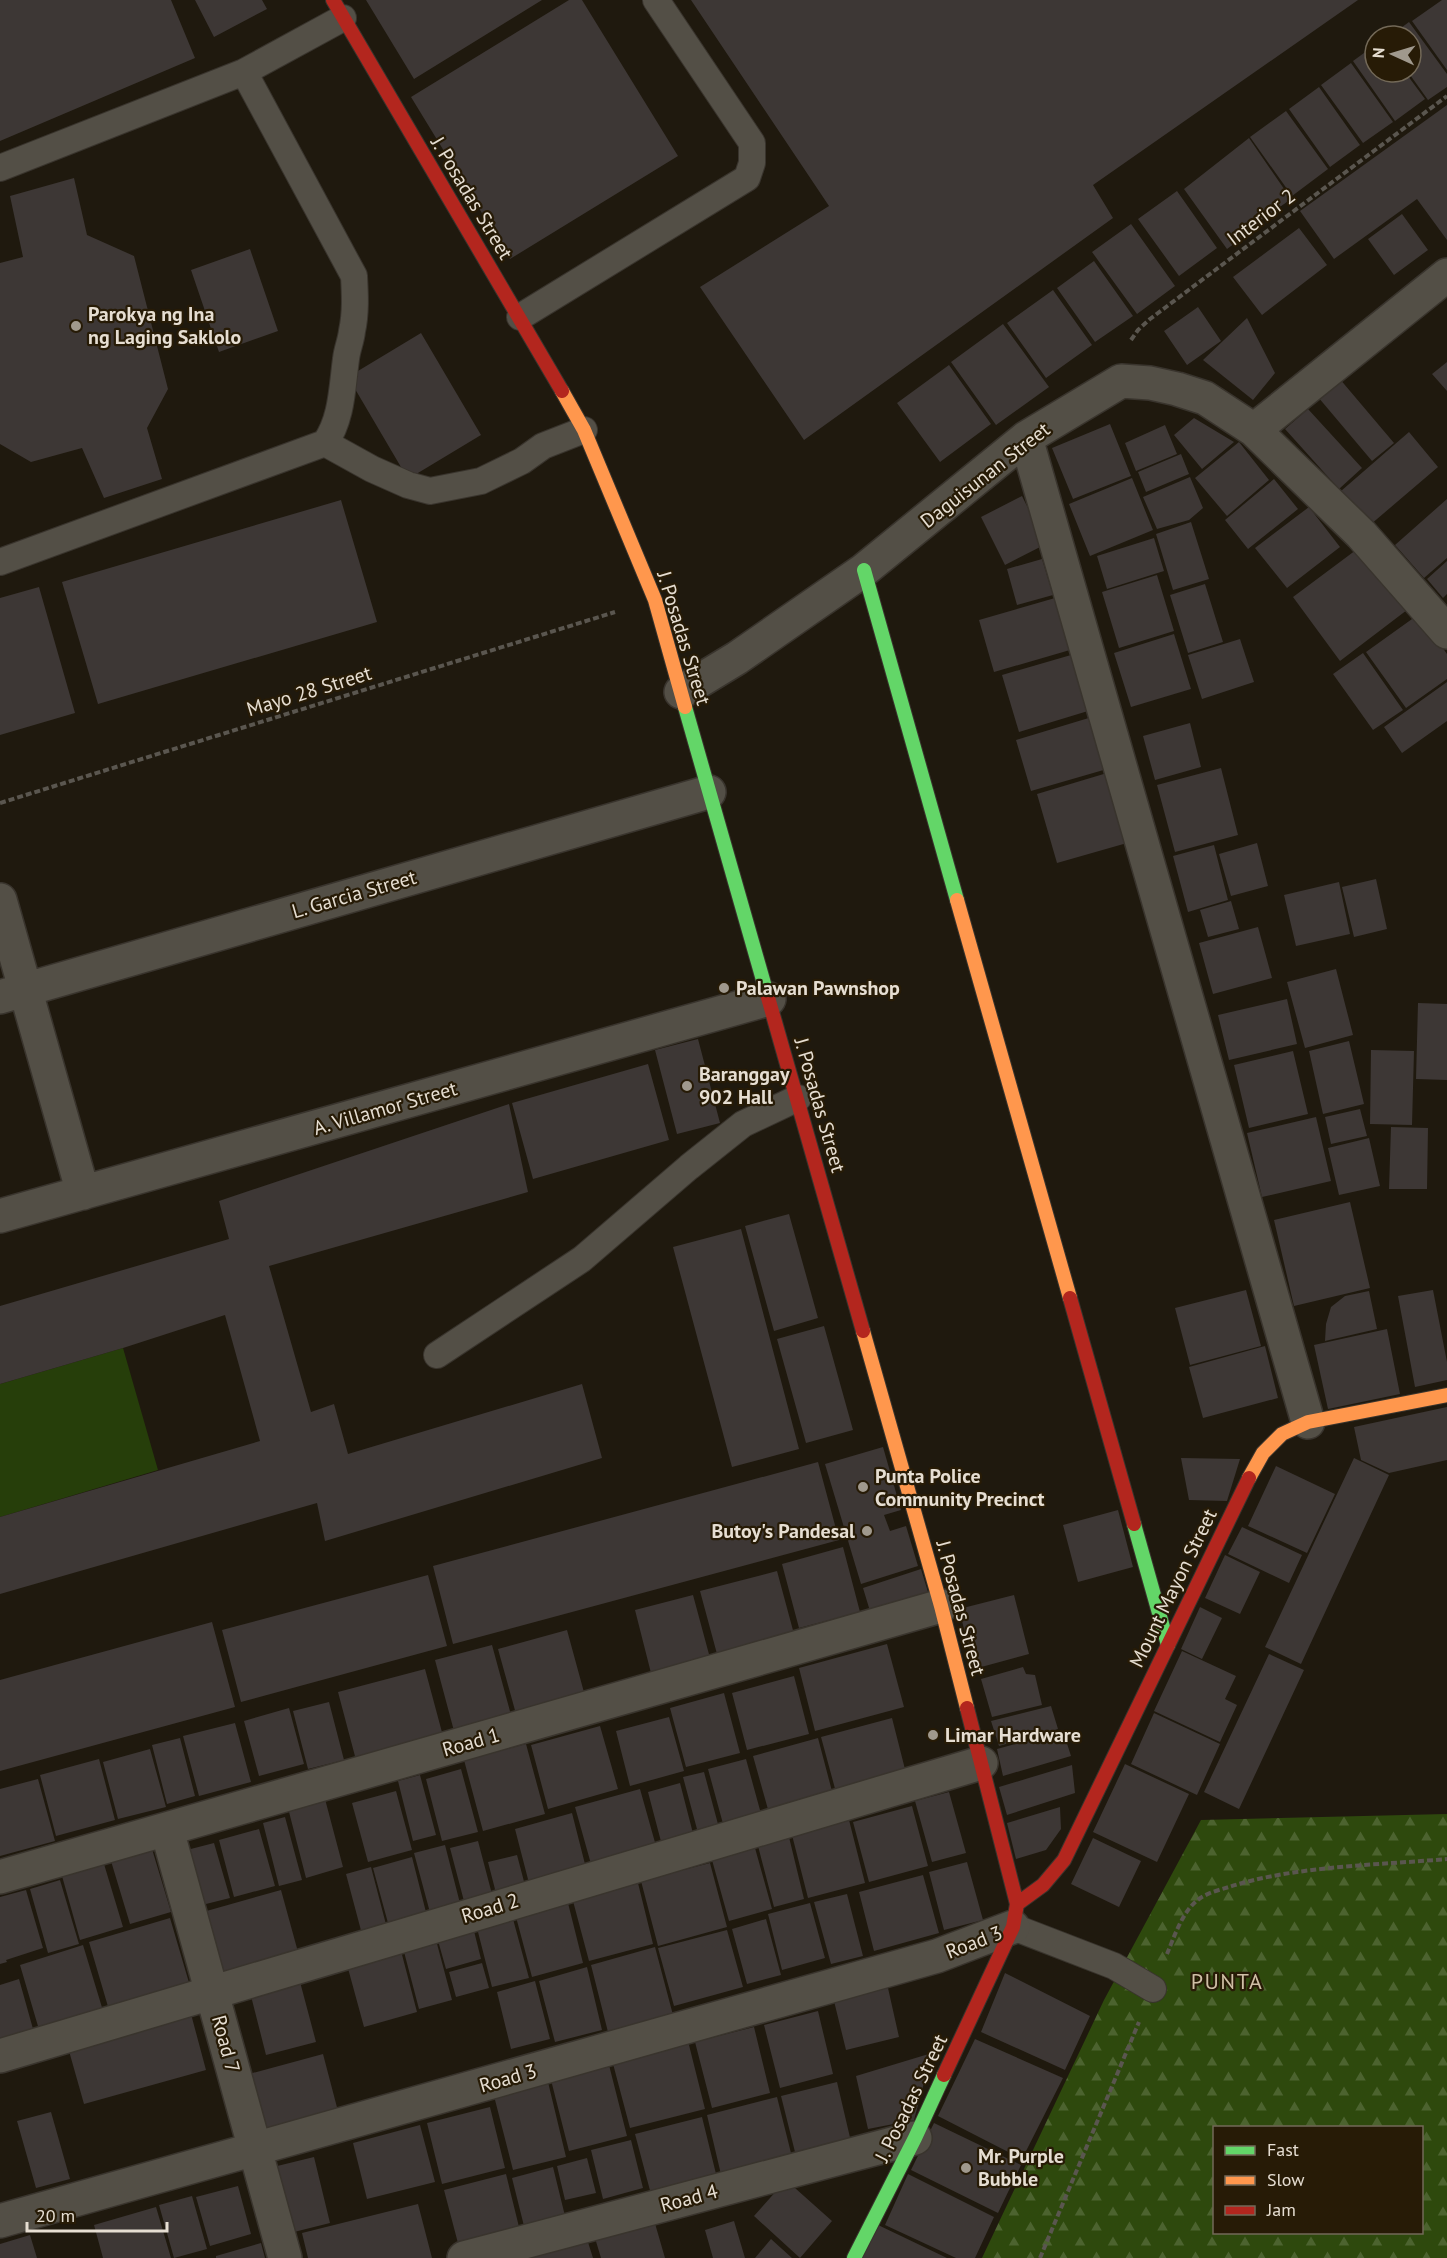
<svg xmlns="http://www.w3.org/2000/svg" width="1447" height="2258" viewBox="0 0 1447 2258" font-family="'PT Sans',sans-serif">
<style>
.grass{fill:#263e0a}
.forest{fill:url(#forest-firs);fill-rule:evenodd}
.building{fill:#3d3735}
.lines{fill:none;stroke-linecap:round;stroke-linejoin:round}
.lane-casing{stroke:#39342d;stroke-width:28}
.street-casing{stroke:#39342d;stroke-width:36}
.fast-casing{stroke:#39342d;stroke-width:16}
.slow-casing{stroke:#39342d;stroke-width:16}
.jam-casing{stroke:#39342d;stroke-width:16}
.path{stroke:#5a564f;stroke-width:4;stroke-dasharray:6 3;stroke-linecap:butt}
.lane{stroke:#534f46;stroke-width:26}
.street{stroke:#534f46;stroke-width:33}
.fast{stroke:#63d668;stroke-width:14}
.slow{stroke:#ff974d;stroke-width:14}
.jam{stroke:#b3261e;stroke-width:14}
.poi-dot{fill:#a0998d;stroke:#271b06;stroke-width:2}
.labels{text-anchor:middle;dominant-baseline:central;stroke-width:4.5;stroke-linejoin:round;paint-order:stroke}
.street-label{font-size:20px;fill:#e6ded2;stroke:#271b06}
.poi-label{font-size:20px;font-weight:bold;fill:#e6ded2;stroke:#271b06;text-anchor:start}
.quarter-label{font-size:22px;letter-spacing:1.5px;fill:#cfbfa6;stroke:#271b06}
</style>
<defs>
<pattern id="forest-firs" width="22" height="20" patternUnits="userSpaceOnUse" patternTransform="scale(1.5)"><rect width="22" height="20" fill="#2e490d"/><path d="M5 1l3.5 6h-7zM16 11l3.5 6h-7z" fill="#4c632f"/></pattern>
</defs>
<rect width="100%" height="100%" fill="#1f190e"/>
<path class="grass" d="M123,1348L158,1470L0,1517V1384Z"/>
<path class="forest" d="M1447,1814V2258H982L1104,2000L1201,1820ZM1214,2128H1422V2232H1214Z"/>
<path class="building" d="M0,0H171L195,58L0,141Z
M195,0H262L267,9L214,37Z
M366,0H542L414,79Z
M569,0H582L678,156L510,259L411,97Z
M691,0H1358L1093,185L1113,218L804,440L700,287L829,206Z
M1442,0H1447V70L1412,21Z
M1409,22L1447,74V87L1428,100L1408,72H1411V36H1390Z
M1375,45V72H1405L1425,99L1395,121L1353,61Z
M1351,63L1393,122L1363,143L1321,85Z
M1319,87L1360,145L1330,167L1289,109Z
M1447,105V240L1417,199L1334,259L1300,211Z
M1286,111L1328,169L1292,196L1250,137Z
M1249,138L1291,199L1256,224L1258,226L1227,249L1184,189Z
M74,178L87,235L134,256L168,389L147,428L162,479L104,498L82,448L31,462L0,444V263L23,257L10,196Z
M1177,191L1217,248L1179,276L1138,219Z
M1402,214L1428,250L1394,275L1368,239Z
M1131,224L1175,286L1137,314L1092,252Z
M1299,228L1327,265L1262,315L1233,277Z
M250,249L278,331L219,352L191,270Z
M1094,261L1133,316L1095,342L1057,288Z
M1053,290L1092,345L1046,378L1007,323Z
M1198,307L1221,341L1187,365L1164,331Z
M1247,318L1275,373L1253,400L1203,360Z
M1003,324L1049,387L996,425L951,362Z
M421,333L481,435L408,479L348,377Z
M1447,362V391L1432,374Z
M949,365L991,424L940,462L897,403Z
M1339,378L1394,443L1372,461L1318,397Z
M1308,409L1362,468L1339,489L1285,429Z
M1194,418L1234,442L1202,469L1174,435Z
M1110,424L1131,476L1073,499L1052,448Z
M1165,425L1177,454L1136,471L1125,443Z
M1409,432L1438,467L1370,525L1341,491Z
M1239,442L1269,480L1227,516L1195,478Z
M1181,454L1189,474L1146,492L1138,472Z
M1190,477L1203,508L1189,520L1157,529L1143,497Z
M1132,478L1153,530L1090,556L1069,504Z
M1274,479L1298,509L1248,549L1225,520Z
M1022,496L1046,544L1005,565L981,517Z
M1447,499V558L1424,578L1395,545Z
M341,500L377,622L98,704L62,582Z
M1309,507L1340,547L1287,588L1255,548Z
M1191,522L1209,579L1173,590L1156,534Z
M1154,538L1164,571L1107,589L1097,556Z
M1360,547L1407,610L1340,661L1293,597Z
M1042,559L1053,595L1017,605L1007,569Z
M1447,561V594L1443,598L1427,579Z
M1157,575L1174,631L1119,648L1102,592Z
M1205,584L1223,642L1188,653L1170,595Z
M39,587L75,713L0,735V598Z
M1055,598L1070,650L994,672L979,620Z
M1419,614L1447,654V679L1406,708L1366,652Z
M1174,634L1191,689L1131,707L1114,653Z
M1240,639L1254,682L1202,699L1188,655Z
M1363,653L1403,710L1373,730L1333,674Z
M1071,655L1088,711L1019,732L1002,675Z
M1447,682V721L1402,753L1384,727Z
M1092,717L1107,769L1031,791L1016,740Z
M1190,723L1201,767L1155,780L1143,736Z
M1221,768L1238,835L1175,852L1157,785Z
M1107,773L1127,843L1057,863L1037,794Z
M1257,843L1268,886L1231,896L1219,854Z
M1214,845L1228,900L1188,912L1173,856Z
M1376,879L1387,929L1354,937L1342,887Z
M1339,882L1350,934L1296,946L1284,895Z
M1231,901L1239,929L1208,937L1200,910Z
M1258,927L1272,978L1213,994L1199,943Z
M1336,969L1353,1035L1305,1048L1287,982Z
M1287,999L1297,1044L1229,1060L1218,1015Z
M1418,1003L1447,1004V1080L1416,1079Z
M698,1039L720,1123L677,1134L655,1050Z
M1349,1041L1364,1104L1323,1114L1309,1051Z
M1371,1050L1414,1051L1412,1125L1370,1124Z
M1293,1051L1308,1114L1249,1128L1234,1065Z
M648,1064L669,1140L533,1179L512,1103Z
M509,1104L528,1192L269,1266L311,1412L334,1404L348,1454L582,1384L602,1458L325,1541L317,1503L0,1594V1517L260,1441L225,1315L123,1348L0,1384V1306L229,1239L219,1201Z
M1360,1109L1367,1136L1331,1144L1325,1117Z
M1316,1117L1331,1181L1262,1197L1247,1133Z
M1391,1127L1428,1128L1427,1189H1389Z
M1369,1138L1380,1186L1339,1195L1328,1148Z
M1350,1202L1370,1288L1294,1306L1274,1220Z
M789,1214L818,1318L774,1331L745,1226Z
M741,1229L799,1449L732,1467L673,1247Z
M1246,1290L1261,1346L1190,1365L1175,1308Z
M1433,1290L1447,1362V1380L1415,1387L1398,1296Z
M1369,1291L1377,1329L1325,1341L1326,1324L1331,1307L1345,1296Z
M824,1326L853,1430L806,1443L777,1339Z
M1387,1329L1400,1394L1328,1409L1314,1345Z
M1265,1346L1278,1398L1203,1418L1189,1367Z
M1447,1407V1460L1389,1473L1361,1460L1354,1427Z
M883,1447L901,1510L884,1515L890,1531L906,1526L918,1566L861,1584L825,1464Z
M1181,1458L1240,1459L1227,1501L1189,1500Z
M1354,1458L1389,1475L1301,1664L1265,1647Z
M818,1462L839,1540L453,1644L433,1566Z
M1276,1466L1335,1494L1307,1553L1248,1526Z
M1118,1510L1133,1567L1078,1582L1063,1525Z
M1242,1527L1302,1555L1289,1583L1228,1554Z
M843,1547L860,1612L799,1628L782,1564Z
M1225,1555L1260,1572L1240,1614L1205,1598Z
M921,1569L931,1602L873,1621L863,1588Z
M777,1571L794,1634L717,1654L700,1591Z
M428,1575L447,1646L241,1702L222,1630Z
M693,1595L710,1658L651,1673L635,1610Z
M1014,1595L1029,1654L974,1669L959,1609Z
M1200,1607L1222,1618L1202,1659L1181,1649Z
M212,1622L235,1707L0,1771V1680Z
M567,1630L585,1696L516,1714L498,1649Z
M887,1644L904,1707L815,1731L799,1668Z
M492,1645L511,1715L454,1731L435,1660Z
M1182,1651L1236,1676L1225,1699L1237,1705L1220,1742L1154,1711Z
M1269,1654L1304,1670L1239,1809L1204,1792Z
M1023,1667L1026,1674L1035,1675L1042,1705L992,1717L981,1679Z
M425,1669L443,1736L356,1760L338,1692Z
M794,1676L809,1734L747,1750L732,1693Z
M724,1693L740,1753L686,1767L670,1708Z
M329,1702L344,1760L308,1769L293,1711Z
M1051,1706L1058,1729L999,1746L991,1721Z
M289,1708L304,1764L259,1776L244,1721Z
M1154,1713L1220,1744L1197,1795L1131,1764Z
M669,1717L684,1771L630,1786L616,1731Z
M892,1718L907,1777L837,1796L821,1737Z
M235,1723L251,1782L199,1796L183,1736Z
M600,1726L618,1789L548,1809L531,1745Z
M1063,1731L1071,1756L1003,1776L997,1749Z
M180,1738L195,1796L167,1804L152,1745Z
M818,1738L833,1795L769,1813L753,1756Z
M526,1744L545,1814L483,1831L464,1760Z
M150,1749L166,1807L118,1819L103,1762Z
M99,1759L115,1820L56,1836L40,1775Z
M746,1759L763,1821L725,1831L708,1769Z
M1125,1764L1189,1794L1157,1862L1093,1832Z
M1072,1765L1075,1793L1007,1815L999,1787Z
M461,1769L478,1832L442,1841L426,1779Z
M704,1772L722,1839L701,1844L683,1777Z
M420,1775L436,1835L413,1841L398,1781Z
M38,1779L55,1841L0,1856V1789Z
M680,1783L696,1845L664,1853L648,1792Z
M640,1789L656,1846L591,1864L575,1807Z
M396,1791L412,1850L368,1862L352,1803Z
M949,1792L966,1853L932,1862L915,1801Z
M325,1799L343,1867L306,1878L288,1808Z
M912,1806L928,1866L869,1882L853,1822Z
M1060,1807L1061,1829L1046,1850L1016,1859L1007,1823Z
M572,1813L587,1872L530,1887L515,1829Z
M285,1817L302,1880L279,1886L263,1823Z
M849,1820L865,1883L808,1898L792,1835Z
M259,1829L275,1886L234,1897L219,1840Z
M789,1837L804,1899L774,1907L758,1846Z
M1093,1838L1141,1861L1119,1907L1071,1884Z
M478,1841L493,1898L465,1905L450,1848Z
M214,1843L230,1898L198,1906L183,1851Z
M445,1845L462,1911L432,1920L414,1853Z
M755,1848L772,1909L729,1921L712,1860Z
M152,1849L171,1912L130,1924L111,1861Z
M517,1855L526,1889L497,1897L488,1862Z
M412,1857L429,1924L391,1934L373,1868Z
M967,1862L983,1920L944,1930L929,1872Z
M710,1863L727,1927L658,1946L641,1881Z
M104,1864L123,1927L80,1940L62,1876Z
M371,1867L388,1932L363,1938L346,1874Z
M923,1875L939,1933L874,1951L859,1892Z
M60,1880L79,1944L48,1953L30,1889Z
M638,1883L653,1944L589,1961L573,1901Z
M26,1890L43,1948L6,1960L7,1962L0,1964V1897Z
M281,1890L298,1952L219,1973L203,1912Z
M847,1894L863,1956L831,1964L814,1902Z
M568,1903L583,1963L532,1977L516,1917Z
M810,1903L825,1958L782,1970L768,1914Z
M170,1918L190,1986L109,2010L89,1942Z
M513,1919L529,1978L492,1987L477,1928Z
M766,1919L781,1975L747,1984L732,1929Z
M473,1927L481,1959L446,1969L437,1937Z
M727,1930L743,1987L674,2006L658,1948Z
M436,1940L452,2000L419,2009L403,1948Z
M83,1945L104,2014L40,2033L20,1965Z
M400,1947L417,2012L364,2027L346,1961Z
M655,1947L673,2015L608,2032L591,1965Z
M482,1963L489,1988L456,1997L449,1972Z
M587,1967L602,2030L555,2042L539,1981Z
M1005,1973L1090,2016L1065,2070L981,2032Z
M299,1978L316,2042L266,2055L250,1992Z
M19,1979L35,2036L0,2046V1985Z
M535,1981L550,2039L511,2049L497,1992Z
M888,1988L899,2037L846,2050L834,2001Z
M818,2011L833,2074L780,2088L764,2025Z
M191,2014L206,2070L84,2104L69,2051Z
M754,2027L770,2093L712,2108L695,2042Z
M975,2039L1063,2078L1022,2159L938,2116Z
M688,2041L705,2109L630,2128L612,2060Z
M932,2053L914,2120L868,2129L856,2076Z
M323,2054L339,2115L265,2135L249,2074Z
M609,2065L627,2136L569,2151L551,2080Z
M548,2082L566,2157L513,2170L494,2096Z
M837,2082L852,2146L797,2160L781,2096Z
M777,2097L794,2165L723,2183L707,2115Z
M490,2107L505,2168L442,2184L427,2123Z
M51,2112L70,2179L36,2188L17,2121Z
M702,2117L718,2182L652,2198L635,2134Z
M934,2123L1021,2165L998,2213L911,2170Z
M420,2125L435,2182L367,2199L353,2143Z
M631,2140L643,2188L603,2199L591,2150Z
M314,2157L330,2223L286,2234L269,2168Z
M587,2158L596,2193L565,2200L557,2166Z
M553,2167L565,2216L524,2226L512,2178Z
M506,2174L520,2231L459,2247L444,2190Z
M908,2174L994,2217L975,2258H956L885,2225Z
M786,2180L832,2221L800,2258L754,2216Z
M238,2186L251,2234L210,2246L196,2197Z
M192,2196L207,2249L174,2258L159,2205Z
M418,2204L432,2258H308L302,2233Z
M156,2207L171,2258H103L94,2225Z
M654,2220L665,2258H601L595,2238Z
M734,2221L745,2258H713L705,2230Z
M876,2224L947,2258H860Z
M30,2235L37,2258H0V2244Z
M587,2239L593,2258H534L533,2255Z
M771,2239L792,2258H755Z
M261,2243L265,2258H216V2256Z"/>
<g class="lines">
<g class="lane-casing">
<path id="lane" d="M0,168L244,72L343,18
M520,317L747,178L752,163V143L656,0
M325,443L372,469L408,485L430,491L481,481L522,461L543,446L584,430
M0,562L325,443C342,419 342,388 346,359C347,349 351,341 352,331C356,313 355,294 354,276L244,72
M437,1355L582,1259L689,1167L743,1124L798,1098
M1013,1927L1114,1966L1153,1989"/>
</g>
<g class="street-casing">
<path id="street" d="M1254,430L1447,275
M1026,438L1308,1422
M681,692L737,658L864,570L1026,438L1121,381L1150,383L1177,389L1205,398L1254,430L1361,534L1447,632
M0,900L83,1193
M0,997L709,792
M0,1216L769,999
M167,1830L285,2258
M0,1877L941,1606
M0,2056L981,1763
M0,2221L937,1956L1013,1927
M464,2258L915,2138"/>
</g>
<g class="fast-casing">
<path id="fast" d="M864,570L957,900
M685,707L767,994
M1134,1524L1168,1645
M854,2258L915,2138L944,2075"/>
</g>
<g class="slow-casing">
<path id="slow" d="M562,391L584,430L655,600L685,707
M957,900L1070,1298
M863,1331L941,1606L967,1708
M1249,1478L1263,1453L1282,1434L1308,1422L1447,1395"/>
</g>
<g class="jam-casing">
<path id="jam" d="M333,0L562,391
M767,994L863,1331
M1070,1298L1134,1524
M1017,1904L1043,1885L1064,1860L1249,1478
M944,2075L1013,1927L1017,1904L967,1708"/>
</g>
<path class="path" d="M1131,340L1138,330L1150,319L1447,96
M0,803L615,612
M1167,1954C1174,1937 1183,1910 1199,1899C1207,1893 1219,1890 1229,1887C1293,1866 1379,1865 1447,1859
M1040,2258L1139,2022"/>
<use href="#lane" class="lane"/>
<use href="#street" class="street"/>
<use href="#fast" class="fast"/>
<use href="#slow" class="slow"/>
<use href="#jam" class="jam"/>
</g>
<g class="poi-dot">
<circle cx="76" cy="326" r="6"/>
<circle cx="724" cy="988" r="6"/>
<circle cx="687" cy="1086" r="6"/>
<circle cx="863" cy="1487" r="6"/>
<circle cx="867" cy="1531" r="6"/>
<circle cx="933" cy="1735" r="6"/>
<circle cx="966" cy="2168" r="6"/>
</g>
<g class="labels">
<g class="street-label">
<text transform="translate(472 198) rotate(59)">J. Posadas Street</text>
<text transform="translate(1261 217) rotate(-37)">Interior 2</text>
<text transform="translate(985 475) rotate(-38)">Daguisunan Street</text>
<text transform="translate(684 638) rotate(73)">J. Posadas Street</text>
<text transform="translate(309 691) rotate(-17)">Mayo 28 Street</text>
<text transform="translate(354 894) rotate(-16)">L. Garcia Street</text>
<text transform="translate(820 1105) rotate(74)">J. Posadas Street</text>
<text transform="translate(385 1108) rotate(-16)">A. Villamor Street</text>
<text transform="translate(1173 1588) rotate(-64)">Mount Mayon Street</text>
<text transform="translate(961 1608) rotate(75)">J. Posadas Street</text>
<text transform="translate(471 1742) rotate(-16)">Road 1</text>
<text transform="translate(490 1908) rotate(-17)">Road 2</text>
<text transform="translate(974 1942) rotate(-21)">Road 3</text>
<text transform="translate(226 2044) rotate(75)">Road 7</text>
<text transform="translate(508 2078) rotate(-16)">Road 3</text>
<text transform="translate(911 2098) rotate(-64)">J. Posadas Street</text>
<text transform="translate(689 2198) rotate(-15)">Road 4</text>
</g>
<g class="poi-label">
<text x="88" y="314">Parokya ng Ina<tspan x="88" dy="23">ng Laging Saklolo</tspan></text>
<text x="736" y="988">Palawan Pawnshop</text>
<text x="699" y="1074">Baranggay<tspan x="699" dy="23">902 Hall</tspan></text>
<text x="875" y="1476">Punta Police<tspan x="875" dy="23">Community Precinct</tspan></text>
<text x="855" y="1531" text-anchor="end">Butoy's Pandesal</text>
<text x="945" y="1735">Limar Hardware</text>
<text x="978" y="2156">Mr. Purple<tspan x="978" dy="23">Bubble</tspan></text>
</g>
<g class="quarter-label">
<text x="1227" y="1981">PUNTA</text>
</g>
</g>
<rect x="1213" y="2126" width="210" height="108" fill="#271b06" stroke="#736958" stroke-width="1.5"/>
<rect x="1225" y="2146" width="30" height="9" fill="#63d668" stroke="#736958" stroke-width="1.5"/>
<text x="1267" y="2156" font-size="18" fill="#e6ded2">Fast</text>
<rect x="1225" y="2176" width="30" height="9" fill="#ff974d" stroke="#736958" stroke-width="1.5"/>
<text x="1267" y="2186" font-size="18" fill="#e6ded2">Slow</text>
<rect x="1225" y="2206" width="30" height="9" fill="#b3261e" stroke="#736958" stroke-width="1.5"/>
<text x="1267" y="2216" font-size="18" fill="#e6ded2">Jam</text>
<g transform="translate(1393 54) rotate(274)"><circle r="28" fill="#271b06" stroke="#736958" stroke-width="1.5"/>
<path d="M0-4.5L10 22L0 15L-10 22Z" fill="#a0998d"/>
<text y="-9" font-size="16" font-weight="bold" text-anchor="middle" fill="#e6ded2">N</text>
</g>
<path d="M27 2222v9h140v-9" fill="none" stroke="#e6ded2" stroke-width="3"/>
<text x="36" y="2222" font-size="18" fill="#e6ded2" stroke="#271b06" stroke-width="4.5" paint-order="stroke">20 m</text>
</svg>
